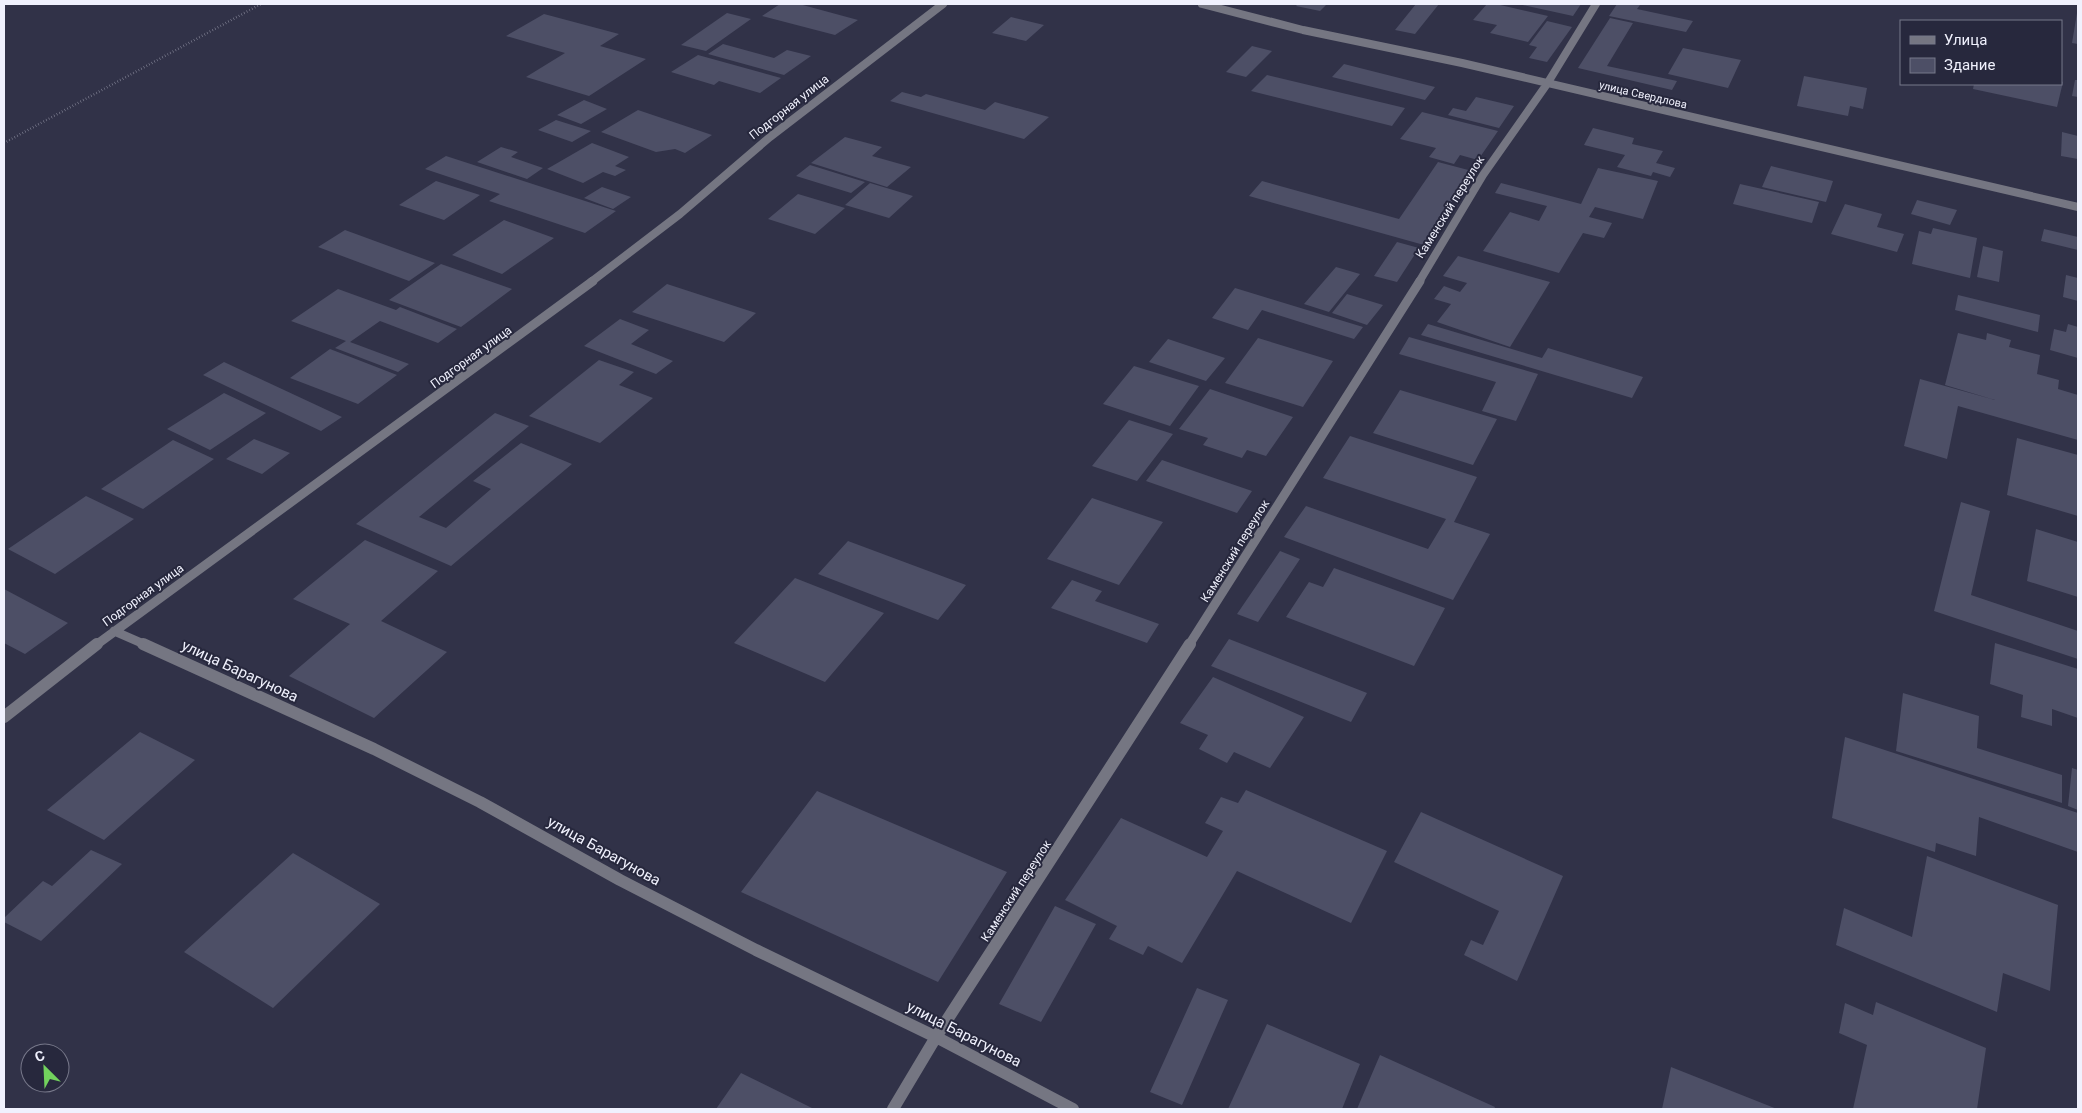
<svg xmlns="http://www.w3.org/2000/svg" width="2082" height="1113" viewBox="0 0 2082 1113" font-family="Roboto,sans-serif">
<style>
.building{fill:#4d4f66}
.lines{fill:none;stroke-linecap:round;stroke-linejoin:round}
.path{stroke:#9596a7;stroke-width:2.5;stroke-dasharray:0.5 2.5;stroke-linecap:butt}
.minor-far2{stroke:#757682;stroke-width:8}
.minor-far1{stroke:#757682;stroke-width:9}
.minor{stroke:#757682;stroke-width:12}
.labels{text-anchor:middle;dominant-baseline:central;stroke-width:4;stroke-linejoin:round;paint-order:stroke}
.far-street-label{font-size:11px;fill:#f0f1fd;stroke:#27283d}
.street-label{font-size:12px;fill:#f0f1fd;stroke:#27283d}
.near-street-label{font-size:15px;fill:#f0f1fd;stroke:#27283d}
</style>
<rect width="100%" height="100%" fill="#313248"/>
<path class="building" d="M780,4H799L858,20L835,35L762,16Z
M1298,4H1327L1320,11L1296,6Z
M1416,4H1439L1415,34L1395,30Z
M1487,4H1496L1548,16L1528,42L1490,33L1497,25L1473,20Z
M1518,4H1581L1573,16Z
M1617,4L1640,5L1637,9L1693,21L1686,32L1609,16Z
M727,13L751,19L706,51L681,45Z
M2077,13H2078V44L2072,43Z
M544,14L619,34L600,46L646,59L589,96L526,77L565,53L506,36Z
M1011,17L1044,25L1026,41L992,33Z
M1610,18L1633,23L1607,66L1677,81L1672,90L1578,68Z
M1547,21L1572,27L1547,62L1529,58L1537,47L1529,45Z
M723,44L774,58L787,50L811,56L784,75L708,54Z
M1252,46L1272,51L1246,77L1226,72Z
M1683,48L1741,60L1728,88L1668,74Z
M698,55L781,78L760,93L719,81L714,85L671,72Z
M1344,64L1435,87L1425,100L1332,77Z
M1267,75L1405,108L1392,126L1251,91Z
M1804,76L1867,88L1863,109L1850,106L1848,116L1797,106Z
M2075,80H2078V97L2072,96Z
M2061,81L2063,82L2057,107L1973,89L1974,84H2061Z
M902,92L921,97L926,94L985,110L995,102L1049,117L1024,139L890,101Z
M1476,97L1514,106L1499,128L1448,115L1453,108L1466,111Z
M584,100L607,109L581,124L557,115Z
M638,110L712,135L685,153L675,149L656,152L601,132Z
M1422,112L1498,131L1478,160L1460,155L1454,164L1429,157L1436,148L1400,139Z
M556,120L591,131L572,142L538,130Z
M1593,128L1634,138L1632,144L1663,151L1656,163L1675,168L1670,177L1653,172L1651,176L1617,167L1625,155L1584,145Z
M2062,132L2078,136V159L2061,156Z
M845,137L882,147L872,156L911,167L887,187L811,163Z
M592,143L629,157L615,166L626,170L615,176L603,172L583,183L547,169Z
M501,147L518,152L511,157L543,168L527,179L477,162Z
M446,156L616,211L585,233L489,201L500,194L425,169Z
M1438,162L1472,171L1424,245L1249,196L1262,181L1399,219Z
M810,165L865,182L851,193L796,176Z
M1771,166L1833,181L1826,202L1762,187Z
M1598,168L1658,181L1643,219L1595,207L1589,217L1612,223L1604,238L1583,233L1559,273L1483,251L1510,212L1539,221L1547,206L1495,193L1501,183L1581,204Z
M436,181L480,195L444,220L399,205Z
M870,183L913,196L889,218L845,205Z
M1740,184L1819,202L1812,223L1733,204Z
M602,187L631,197L613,209L584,198Z
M798,194L845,208L815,234L768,219Z
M1917,200L1957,210L1950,225L1911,214Z
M1845,204L1882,214L1877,227L1904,234L1897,252L1831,234Z
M504,220L554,238L502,274L452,255Z
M1933,228L1977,238L1970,278L1912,264L1919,231L1931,234Z
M2044,229L2078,237V250L2041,241Z
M345,230L435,263L409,281L318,247Z
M1397,242L1419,248L1397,282L1374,276Z
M1983,246L2003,251L1999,282L1977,277Z
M1458,256L1550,282L1510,347L1437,322L1451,304L1434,299L1444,286L1460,292L1467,283L1443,276Z
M441,264L512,289L461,327L389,300Z
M1336,267L1360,274L1329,312L1304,304Z
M2066,275L2078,278V301L2063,297Z
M667,284L756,313L724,342L632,312Z
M1235,288L1271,299L1363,327L1354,339L1262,310L1248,330L1212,318Z
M338,289L396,310L400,307L457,329L438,343L380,321L350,342L409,364L398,372L335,348L346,341L291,321Z
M1347,294L1383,305L1367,325L1332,313Z
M1958,295L2040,315L2038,332L1955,310Z
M620,319L649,330L631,344L673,361L656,374L584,346Z
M1428,324L1542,358L1548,348L1643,377L1632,398L1421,335Z
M2068,324L2078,327V358L2050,350L2054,329L2066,332Z
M1958,333L1986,340L1987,333L2011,340L2009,347L2040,355L2037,374L2059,380L2058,389L2078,395V440L1958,406L1947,459L1904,446L1920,379L1995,400L1945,385Z
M1409,337L1538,374L1516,421L1482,411L1496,382L1399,354Z
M1258,338L1333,361L1303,407L1225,383Z
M1168,339L1225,358L1206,381L1149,362Z
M330,349L397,375L358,404L290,378Z
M599,360L634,372L619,385L653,398L600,443L529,416Z
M224,362L342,417L321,431L203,375Z
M1134,366L1199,386L1170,426L1103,404Z
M1210,389L1293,417L1266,456L1247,450L1242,458L1203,445L1208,438L1179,429Z
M1400,390L1497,419L1473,465L1373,433Z
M224,393L266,413L210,450L167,429Z
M495,413L529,426L419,517L446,528L491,489L473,481L521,443L572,464L451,566L356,524Z
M1129,420L1173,434L1137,481L1092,466Z
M1350,436L1477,477L1454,522L1490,534L1453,600L1284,537L1306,506L1428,549L1446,519L1323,478Z
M2017,438L2078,455V516L2007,495Z
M254,439L290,453L262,474L226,459Z
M173,440L214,459L143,509L101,489Z
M1162,460L1252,491L1237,513L1146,481Z
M86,496L134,519L55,574L8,549Z
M1092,498L1163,522L1119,585L1047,559Z
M1961,502L1990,511L1971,595L2078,631V659L1934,611Z
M2036,529L2078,542V597L2027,581Z
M365,540L438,571L381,621L447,652L374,718L289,676L350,624L293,599Z
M848,541L966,585L938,620L818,574Z
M1280,551L1300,559L1258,622L1237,614Z
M1334,568L1445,608L1414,666L1286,617L1309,582L1323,587Z
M795,578L884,613L825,682L734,643Z
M1072,580L1102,591L1095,601L1159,624L1147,643L1051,608Z
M4,589L68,623L25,654L4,643Z
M1229,639L1367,693L1351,722L1211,666Z
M1995,643L2078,669V718L2052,709V726L2021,717L2023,695L1990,684Z
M1213,677L1304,717L1270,768L1234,752L1227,763L1199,749L1208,735L1180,723Z
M1903,693L1979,716L1977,748L2062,775V803L1896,751Z
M140,732L195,760L104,840L47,810Z
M1845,737L2078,813V852L1979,817L1976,856L1936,843L1935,852L1832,818Z
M2072,768L2078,770V810L2068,806Z
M1246,790L1387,851L1351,923L1237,871L1182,963L1148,946L1143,955L1109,939L1117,926L1065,900L1121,818L1207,857L1223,831L1205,823L1221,797L1238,803Z
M817,791L1007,872L938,982L741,892Z
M1421,812L1563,876L1517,981L1464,955L1471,940L1483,945L1499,911L1394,862Z
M91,850L122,864L41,941L4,922V918L43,881L52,886Z
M293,853L380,904L273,1008L184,952Z
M1927,856L2058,905L2050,991L2003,973L1997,1012L1836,945L1844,908L1912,937Z
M1055,906L1096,924L1041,1022L999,1004Z
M1197,988L1228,1000L1182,1105L1150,1092Z
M1876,1002L1986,1048L1977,1109H1853L1867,1045L1839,1033L1845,1003L1873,1015Z
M1267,1024L1360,1064L1342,1109H1228Z
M1380,1055L1495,1107L1494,1109H1357Z
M1671,1067L1777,1109H1662Z
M741,1073L814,1109H716Z"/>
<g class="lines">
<path class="path" d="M4,143L261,4"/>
<path class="minor-far2" d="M1202,4L1303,30L1462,63L2078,207
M591,282L680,214L770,137L943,4
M1419,282L1483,175L1547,84L1596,4"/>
<path class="minor-far1" d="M114,631L146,645
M96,645L593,281
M1189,645L1420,281"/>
<path class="minor" d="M143,644L374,749L480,802L620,880L756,950L936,1037L1073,1109
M4,717L97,644
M893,1109L936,1037L1190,644"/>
</g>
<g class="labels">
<g class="far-street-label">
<text transform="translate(1643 95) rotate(13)">улица Свердлова</text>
</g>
<g class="street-label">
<text transform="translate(789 107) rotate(-38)">Подгорная улица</text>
<text transform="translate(1450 207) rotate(-58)">Каменский переулок</text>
<text transform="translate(471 357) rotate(-36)">Подгорная улица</text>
<text transform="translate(1235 551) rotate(-58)">Каменский переулок</text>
<text transform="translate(143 595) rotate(-36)">Подгорная улица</text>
<text transform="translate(1016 891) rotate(-57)">Каменский переулок</text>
</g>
<g class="near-street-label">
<text transform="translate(240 671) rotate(25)">улица Барагунова</text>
<text transform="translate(604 851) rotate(29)">улица Барагунова</text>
<text transform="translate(964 1034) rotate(27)">улица Барагунова</text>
</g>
</g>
<rect width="2082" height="1113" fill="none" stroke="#f0f1fd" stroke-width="10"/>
<rect x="1900" y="20" width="162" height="65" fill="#27283d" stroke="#77788a"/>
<rect x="1910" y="36" width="25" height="8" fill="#757682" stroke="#77788a"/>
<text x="1944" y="45" font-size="15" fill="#f0f1fd">Улица</text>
<rect x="1910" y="58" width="25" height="15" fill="#4d4f66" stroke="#77788a"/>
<text x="1944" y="70" font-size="15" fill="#f0f1fd">Здание</text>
<g transform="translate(45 1068) rotate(336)"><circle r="24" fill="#27283d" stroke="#77788a"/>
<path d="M0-4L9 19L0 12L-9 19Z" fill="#72d25d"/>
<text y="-8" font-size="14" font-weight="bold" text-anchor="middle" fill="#f0f1fd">С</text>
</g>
</svg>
